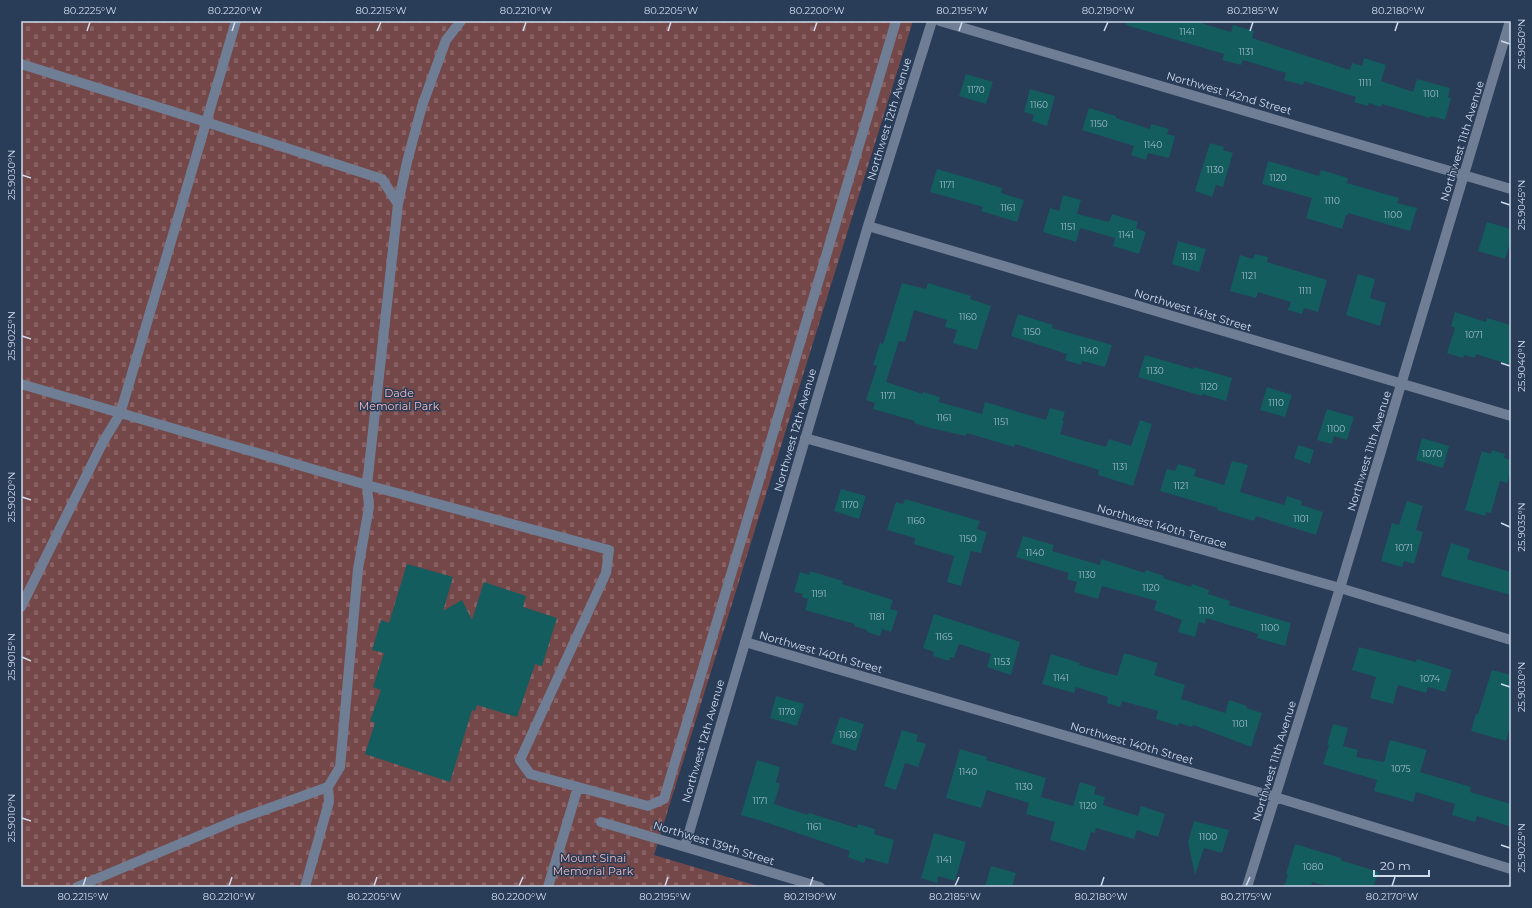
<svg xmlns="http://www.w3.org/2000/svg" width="1532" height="908" viewBox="0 0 1532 908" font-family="Montserrat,sans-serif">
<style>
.cemetery{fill:url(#cemetery-stones)}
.building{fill:#135d5e}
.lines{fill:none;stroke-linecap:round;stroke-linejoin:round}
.minor{stroke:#6f7e94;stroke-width:10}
.ticks{fill:none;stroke:#cfdbec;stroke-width:1.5}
.labels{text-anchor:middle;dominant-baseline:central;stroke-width:3;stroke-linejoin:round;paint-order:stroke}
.number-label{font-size:9px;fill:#a0bcc8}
.street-label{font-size:11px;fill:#cfdbec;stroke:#293c58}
.park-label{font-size:11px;fill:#f6bbbc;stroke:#293c58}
.neatline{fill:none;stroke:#cfdbec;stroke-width:1.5}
.ticks-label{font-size:10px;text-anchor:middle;fill:#cfdbec}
</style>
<defs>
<pattern id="cemetery-stones" width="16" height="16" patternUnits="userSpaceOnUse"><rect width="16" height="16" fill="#744749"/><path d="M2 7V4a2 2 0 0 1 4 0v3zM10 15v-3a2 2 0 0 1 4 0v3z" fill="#876163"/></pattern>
</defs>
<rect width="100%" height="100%" fill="#293c58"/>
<path class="cemetery" d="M21,21H913L654,855L761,887H21Z"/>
<path class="building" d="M1126,21H1194L1231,32L1233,25L1254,31L1252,38L1350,70L1352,63L1362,66L1364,58L1386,65L1381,81L1413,92L1417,79L1450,88L1448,97L1451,98L1445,120L1431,116L1430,118L1382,104L1381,107L1369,103L1368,106L1354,102L1356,97L1304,81L1303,85L1284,80L1286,73L1243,60L1241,65L1222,60L1224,54L1126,25Z
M966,74L993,82L986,104L959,96Z
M1030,89L1055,96L1047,126L1032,121L1034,115L1024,112Z
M1089,108L1116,116V118L1150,129L1151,124L1169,129L1167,134L1175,136L1169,158L1148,153L1146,160L1131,155L1134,146L1082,130Z
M1210,143L1224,147L1223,150L1233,153L1223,187L1216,185L1212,197L1195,191Z
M1268,161L1319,176L1321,170L1348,178L1347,183L1399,198L1397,203L1417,208L1410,231L1348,213V215H1346L1342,229L1306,218L1312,198L1262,184Z
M937,169L1002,188L1001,193L1024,200L1017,222L981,211L983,207L930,192Z
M1063,195L1081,200L1077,214L1109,222L1112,214L1138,222L1136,228L1146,232L1139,254L1113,246L1115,238L1080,228L1076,242L1043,232L1050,208L1059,211Z
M1487,222L1511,229V240L1505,259L1478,251Z
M1178,241L1206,249L1199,272L1172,264Z
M1255,254L1268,257L1267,262L1327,280L1318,312L1304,308L1302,314L1288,310L1291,302L1258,292L1256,298L1230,291L1240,255L1253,259Z
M1358,274L1375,279L1370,298L1386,303L1380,326L1346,315Z
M902,283L926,289L928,283L971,296L970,299L991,306L977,350L953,343L957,330L945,327L947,320L914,310L905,342L899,341L886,382L923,394V392L940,397L939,402L982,414L985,402L1046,420L1050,408L1065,412L1062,421H1064L1060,434L1106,447L1109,439L1131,446L1140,420L1152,424L1133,486L1098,475L1099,470L1015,444L1014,447L967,433L966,436L930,428L914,423L915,421L873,409L875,403L866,400L877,366L873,365L880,343L883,344Z
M1455,312L1486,322L1487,318L1511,325V365L1476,354L1475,358L1464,355L1463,358L1447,353L1455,328L1451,326Z
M1018,314L1053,325L1052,328L1112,345L1105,367L1082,361L1081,365L1065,360L1067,354L1011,336Z
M1145,355L1193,369L1194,367L1232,378L1226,401L1202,394V396L1138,377Z
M1267,387L1292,395L1285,417L1260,410Z
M1327,409L1354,417L1347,440L1334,436L1332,444L1317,440Z
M1422,438L1449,446L1443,468L1416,460Z
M1298,445L1314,450L1310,464L1294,458Z
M1492,450L1505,454L1504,458L1511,460V471L1507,483L1500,481L1491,513L1486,512L1485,516L1465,510L1482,451L1491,454Z
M1232,461L1248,465L1240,492L1284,505L1287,496L1302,501L1301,505L1323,512L1316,535L1256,516L1254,521L1217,510L1218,508L1160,491L1167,469L1175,471L1178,464L1196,469L1194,476L1224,485Z
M841,489L866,496L859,519L834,511Z
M905,499L980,521L977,529L987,532L981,553L971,551L961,586L947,582L954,556L914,544L915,538L887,530L896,502L903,504Z
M1407,501L1423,506L1416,530L1423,532L1414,564L1404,561L1402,567L1381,561L1392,523L1399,525Z
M1023,536L1054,545L1052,551L1100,565L1101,559L1145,573L1146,570L1164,576L1163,578L1191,587L1192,584L1209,590L1208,594L1230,601L1229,605L1291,623L1285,646L1257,638L1258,634L1249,631L1206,618L1205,624L1199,622L1195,637L1178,632L1182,620L1154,610L1157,601L1102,586L1098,599L1074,592L1077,582L1067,579L1069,573L1016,557Z
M1451,543L1470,549L1467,559L1511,572V595L1441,576Z
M407,564L453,577L443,611L462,600L472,620L484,582L526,596L523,607L557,618L542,666L535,664L517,717L477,705L475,711L472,710L450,782L365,754L375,723L370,721L381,690L373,687L384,653L372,650L381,620L389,623Z
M810,571L843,581L842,584L893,600L890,609L898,611L891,632L882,629L880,636L867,632V630L854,626L855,624L805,610L808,599L802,597L803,594L794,592L800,572L809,575Z
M934,614L1020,642L1011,675L987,667L991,654L959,644L954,658L950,657L949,661L933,656L934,652L923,648Z
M1359,647L1416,662L1417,659L1452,670L1445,692L1428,687L1426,693L1398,685L1393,704L1370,698L1376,677L1352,670Z
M1124,653L1158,663L1154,675L1185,685L1181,699L1225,713L1229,700L1247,706L1246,708L1262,713L1251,747L1193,725L1192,727L1179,723L1178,726L1156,719L1158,711L1122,701L1120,707L1107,703L1108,697L1076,687L1074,693L1042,684L1051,654L1080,663L1079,665L1117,676Z
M1492,670L1511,675V725L1506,741L1471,731L1476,714H1478Z
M776,696L804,704L797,726L770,718Z
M840,717L864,724L856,751L831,743Z
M1333,724L1348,728L1343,746L1358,750L1356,757L1384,762L1390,740L1427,750L1420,772L1471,787L1470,792L1511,804V827L1477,816L1475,822L1452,815L1455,804L1416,792L1413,802L1374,791L1377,780L1323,764L1329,745H1327Z
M902,730L918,735L916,741L926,744L918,767L905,763L896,790L884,786Z
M960,749L987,757L986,760L1046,778L1041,797L1073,806L1080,782L1096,787L1094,794L1105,797L1103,805L1138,816L1141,806L1165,814L1158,837L1137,830L1134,839L1096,828L1095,833L1091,832L1085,851L1050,840L1055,822L1026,814L1029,803L987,790L981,808L946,798Z
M757,760L780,767L776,782L780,784L774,804L808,815L809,813L857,828L858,824L875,829L874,834L894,840L888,864L866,858L864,863L848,857L850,851L768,823L741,815Z
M1194,821L1229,830L1222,853L1204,848L1195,875L1188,842Z
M934,833L966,842L955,881L938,876L937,883L921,878Z
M1295,844L1341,858L1340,860L1379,872L1373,887H1330L1312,882L1311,887H1284L1288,875L1286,874Z
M991,866L1016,873L1012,887H985Z"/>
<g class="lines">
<path class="minor" d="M940,21L1511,189
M21,64L206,122L382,179L398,204L367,485L609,550L606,573L520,760L530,774L648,806L664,799L896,21
M398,204L407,162L422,106L446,40L461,21
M868,226L1511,416
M21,384L367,485L369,507L358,569L340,767L328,787L239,819L77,887
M805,438L1340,588L1511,640
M21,607L103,442L120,414L236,21
M745,642L1275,797L1511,869
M601,822L820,887
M685,846L868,226L932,21
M305,887L329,802L328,787
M548,887L578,787
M1247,887L1340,588L1510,21"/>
</g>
<path class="ticks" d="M87,31L90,22M232,31L235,22M377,31L381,22M523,31L526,22M668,31L671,22M814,31L817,22M959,31L962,22M1104,31L1108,22M1250,31L1253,22M1395,31L1398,22M1501,41L1510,44M22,175L31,178M1501,202L1510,205M22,336L31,339M1501,363L1510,366M22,497L31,500M1501,523L1510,527M22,657L31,661M1501,684L1510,687M22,818L31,821M1501,845L1510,848M83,886L86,877M229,886L232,877M374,886L377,877M519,886L523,877M665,886L668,877M810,886L813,877M955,886L959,877M1101,886L1104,877M1246,886L1250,877M1392,886L1395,877"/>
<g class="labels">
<g class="number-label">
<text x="1187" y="31">1141</text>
<text x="1246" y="51">1131</text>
<text x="1365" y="82">1111</text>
<text x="976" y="89">1170</text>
<text x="1431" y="93">1101</text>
<text x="1039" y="104">1160</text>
<text x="1099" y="123">1150</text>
<text x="1153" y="144">1140</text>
<text x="1215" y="169">1130</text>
<text x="1278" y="177">1120</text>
<text x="947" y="184">1171</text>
<text x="1332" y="200">1110</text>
<text x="1008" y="207">1161</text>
<text x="1393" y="214">1100</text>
<text x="1068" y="226">1151</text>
<text x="1126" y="234">1141</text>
<text x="1189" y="256">1131</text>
<text x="1249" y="275">1121</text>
<text x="1305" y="290">1111</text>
<text x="968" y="316">1160</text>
<text x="1032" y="331">1150</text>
<text x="1474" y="334">1071</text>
<text x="1089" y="350">1140</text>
<text x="1155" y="370">1130</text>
<text x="1209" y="386">1120</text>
<text x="888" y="395">1171</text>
<text x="1276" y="402">1110</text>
<text x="944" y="417">1161</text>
<text x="1001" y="421">1151</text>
<text x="1336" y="428">1100</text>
<text x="1432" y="453">1070</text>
<text x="1120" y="466">1131</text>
<text x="1181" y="485">1121</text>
<text x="850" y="504">1170</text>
<text x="1301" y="518">1101</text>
<text x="916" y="520">1160</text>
<text x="968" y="538">1150</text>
<text x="1404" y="547">1071</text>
<text x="1035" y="552">1140</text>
<text x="1087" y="574">1130</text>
<text x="1151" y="587">1120</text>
<text x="819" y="593">1191</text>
<text x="1206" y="610">1110</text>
<text x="877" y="616">1181</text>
<text x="1270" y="627">1100</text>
<text x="944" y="636">1165</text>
<text x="1002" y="661">1153</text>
<text x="1061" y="677">1141</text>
<text x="1430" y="678">1074</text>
<text x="787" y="711">1170</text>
<text x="1240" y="723">1101</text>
<text x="848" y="734">1160</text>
<text x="1401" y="768">1075</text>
<text x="968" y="771">1140</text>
<text x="1024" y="786">1130</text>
<text x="760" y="800">1171</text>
<text x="1088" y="805">1120</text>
<text x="814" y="826">1161</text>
<text x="1208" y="836">1100</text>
<text x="944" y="859">1141</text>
<text x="1313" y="866">1080</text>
</g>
<g class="street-label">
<text transform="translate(1229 93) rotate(16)">Northwest 142nd Street</text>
<text transform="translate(889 119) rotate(-73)">Northwest 12th Avenue</text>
<text transform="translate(1462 141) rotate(-73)">Northwest 11th Avenue</text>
<text transform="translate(1193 310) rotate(17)">Northwest 141st Street</text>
<text transform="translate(795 430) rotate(-74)">Northwest 12th Avenue</text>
<text transform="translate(1369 451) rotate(-73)">Northwest 11th Avenue</text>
<text transform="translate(1162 526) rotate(16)">Northwest 140th Terrace</text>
<text transform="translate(821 652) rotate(16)">Northwest 140th Street</text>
<text transform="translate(703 741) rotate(-74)">Northwest 12th Avenue</text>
<text transform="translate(1132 743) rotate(16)">Northwest 140th Street</text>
<text transform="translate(1274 761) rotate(-73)">Northwest 11th Avenue</text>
<text transform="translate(714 843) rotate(17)">Northwest 139th Street</text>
</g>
<g class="park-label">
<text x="399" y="393">Dade<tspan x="399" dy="13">Memorial Park</tspan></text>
<text x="593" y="858">Mount Sinai<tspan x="593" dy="13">Memorial Park</tspan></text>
</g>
</g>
<rect width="1532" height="908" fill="none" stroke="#293c58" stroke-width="44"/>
<path d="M1374 870v6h55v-6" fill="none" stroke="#cfdbec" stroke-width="2"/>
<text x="1380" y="870" font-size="12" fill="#cfdbec" stroke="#293c58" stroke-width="3" paint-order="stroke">20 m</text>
<rect x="22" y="22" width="1488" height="864" class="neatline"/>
<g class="ticks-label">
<text x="90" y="14">80.2225°W</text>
<text x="235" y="14">80.2220°W</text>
<text x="381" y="14">80.2215°W</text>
<text x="526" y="14">80.2210°W</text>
<text x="671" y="14">80.2205°W</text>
<text x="817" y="14">80.2200°W</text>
<text x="962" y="14">80.2195°W</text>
<text x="1108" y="14">80.2190°W</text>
<text x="1253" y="14">80.2185°W</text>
<text x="1398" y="14">80.2180°W</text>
<text transform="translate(1521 44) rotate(-90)" y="4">25.9050°N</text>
<text transform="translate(11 175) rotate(-90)" y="4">25.9030°N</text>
<text transform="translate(1521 205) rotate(-90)" y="4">25.9045°N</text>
<text transform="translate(11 336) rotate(-90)" y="4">25.9025°N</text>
<text transform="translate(1521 366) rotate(-90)" y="4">25.9040°N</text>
<text transform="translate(11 497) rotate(-90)" y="4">25.9020°N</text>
<text transform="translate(1521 527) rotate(-90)" y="4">25.9035°N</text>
<text transform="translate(11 657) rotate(-90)" y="4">25.9015°N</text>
<text transform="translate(1521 687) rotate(-90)" y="4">25.9030°N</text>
<text transform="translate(11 818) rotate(-90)" y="4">25.9010°N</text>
<text transform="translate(1521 848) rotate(-90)" y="4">25.9025°N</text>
<text x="83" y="900">80.2215°W</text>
<text x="229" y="900">80.2210°W</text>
<text x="374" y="900">80.2205°W</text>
<text x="519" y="900">80.2200°W</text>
<text x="665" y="900">80.2195°W</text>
<text x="810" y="900">80.2190°W</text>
<text x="955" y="900">80.2185°W</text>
<text x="1101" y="900">80.2180°W</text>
<text x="1246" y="900">80.2175°W</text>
<text x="1392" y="900">80.2170°W</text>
</g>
</svg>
